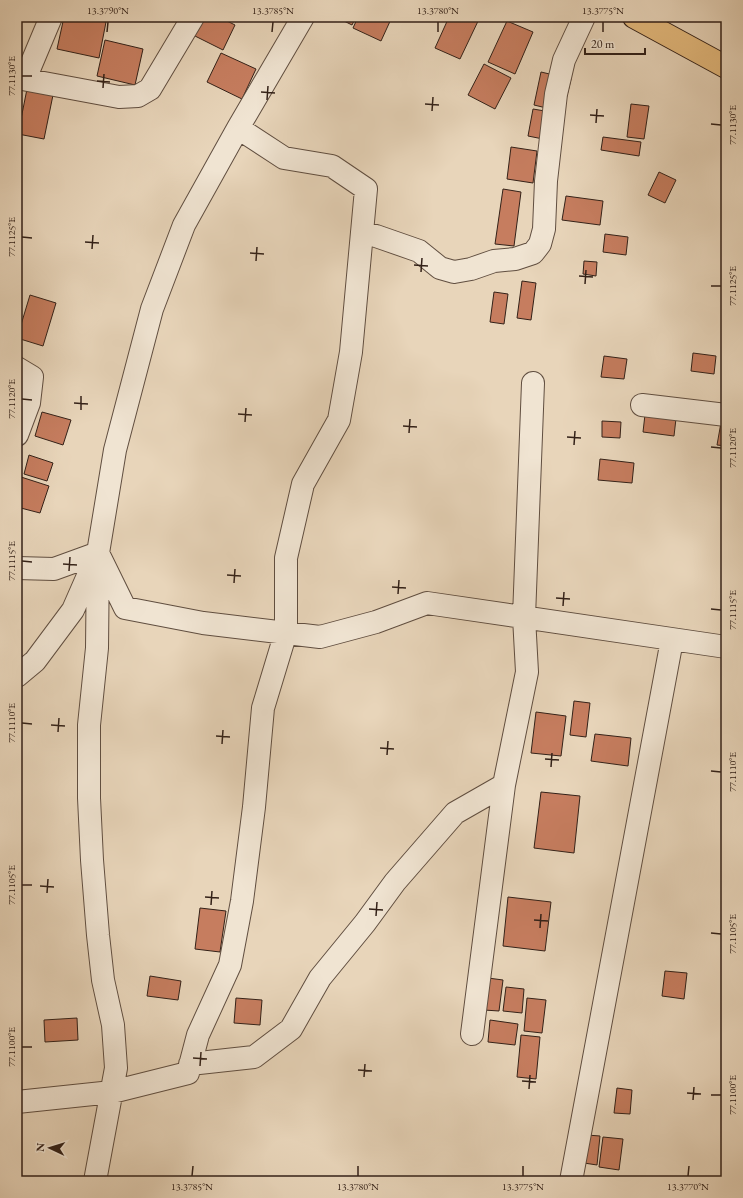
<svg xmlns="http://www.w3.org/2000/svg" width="743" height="1198" viewBox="0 0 743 1198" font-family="'EB Garamond',serif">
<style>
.building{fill:#c67d5f;stroke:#332118}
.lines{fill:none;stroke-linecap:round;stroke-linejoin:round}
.minor-casing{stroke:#604e40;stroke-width:24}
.primary-casing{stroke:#332118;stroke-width:24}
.minor{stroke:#f0e4d2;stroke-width:22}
.primary{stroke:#e4ba7d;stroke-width:22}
.ticks{fill:none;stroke:#332118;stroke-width:1.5}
.neatline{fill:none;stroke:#332118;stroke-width:1.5}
.ticks-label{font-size:10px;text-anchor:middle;fill:#332118}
</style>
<rect width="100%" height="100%" fill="#e8d5ba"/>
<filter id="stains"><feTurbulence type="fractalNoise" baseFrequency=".005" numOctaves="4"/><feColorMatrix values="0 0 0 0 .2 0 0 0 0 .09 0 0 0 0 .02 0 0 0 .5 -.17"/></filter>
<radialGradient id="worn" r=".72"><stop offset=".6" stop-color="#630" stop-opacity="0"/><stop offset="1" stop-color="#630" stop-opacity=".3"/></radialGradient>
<path class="building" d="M64,17H83L106,22L99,58L57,49Z
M201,17H219L235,25L223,50L193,35Z
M336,17H356L352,25Z
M358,17H392L381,41L353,28Z
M449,17H480L460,59L435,48Z
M507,21L533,32L515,74L488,62Z
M105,40L143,49L135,85L97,76Z
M221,53L256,69L242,99L207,82Z
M484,64L511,78L495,109L468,95Z
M541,72L571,79L563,112L534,105Z
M27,89L53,95L44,139L18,134Z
M631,104L649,106L644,139L627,137Z
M533,109L563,114L558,142L528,136Z
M603,137L641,142L639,156L601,150Z
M511,147L537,151L533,183L507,179Z
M659,172L676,180L665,203L648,195Z
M503,189L521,192L514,246L495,244Z
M566,196L603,201L600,225L562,220Z
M605,234L628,237L626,255L603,252Z
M584,261L597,262L596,276L583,274Z
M522,281L536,283L531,320L517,318Z
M494,292L508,294L504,324L490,322Z
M30,295L56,303L43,346L17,338Z
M693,353L716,356L714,374L691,371Z
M604,356L627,359L624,379L601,377Z
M647,397L678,401L674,436L643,432Z
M42,412L71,420L63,445L35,436Z
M722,417L726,418V446L717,445Z
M602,421L621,422L620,438L602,437Z
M29,455L53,463L47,481L24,474Z
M600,459L634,463L632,483L598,480Z
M21,477L49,486L40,513L17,507V489Z
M574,701L590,703L586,737L570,735Z
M536,712L566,716L561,756L531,753Z
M595,734L631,738L628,766L591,761Z
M541,792L580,796L574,853L534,848Z
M508,897L551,902L545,951L503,946Z
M200,908L226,911L220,952L195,949Z
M665,971L687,973L684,999L662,996Z
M150,976L181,981L178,1000L147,996Z
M488,978L503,980L499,1011L484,1010Z
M506,987L524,989L522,1013L503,1011Z
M236,998L262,1000L260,1025L234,1023Z
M527,998L546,1000L542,1033L524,1031Z
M77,1018L78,1040L45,1042L44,1020Z
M490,1020L518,1024L515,1045L488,1042Z
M521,1035L540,1037L536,1079L517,1077Z
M617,1088L632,1090L630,1114L614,1113Z
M587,1135L600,1136L597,1165L584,1163Z
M603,1137L623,1139L619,1170L599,1167Z"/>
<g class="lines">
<g class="minor-casing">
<path id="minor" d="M17,78L119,97L138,96L150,89L193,17
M25,79L51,17
M362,232L376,236L419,251L440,268L454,272L471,269L494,261L515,259L533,253L540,244L544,229L546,181L556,94L564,60L584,17
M17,368L32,377L29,403L17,435
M642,405L726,415
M17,568L54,569L98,553
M17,676L35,661L73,610L98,553L125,608L203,623L320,637L376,622L427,603L726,647
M472,1034L504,785
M190,1064L254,1057L291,1029L320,978L365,923L395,882L455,813L504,785L527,672L524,617L533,383
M17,1102L112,1092L188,1073L198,1035L230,965L242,901L254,807L263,708L286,632V558L303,484L339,420L351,352L366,189L332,166L284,158L238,128
M95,1181L116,1068L113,1025L103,980L98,935L92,860L89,798V725L97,648L98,553L115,450L152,309L184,225L238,128L303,17
M571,1181L672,640"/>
</g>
<g class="primary-casing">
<path id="primary" d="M634,17L726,67"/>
</g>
<use href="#minor" class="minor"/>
<use href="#primary" class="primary"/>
</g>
<path class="ticks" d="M107,32L108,22M272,32L273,22M438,32V22M603,32V22M22,76H32M97,81L110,82M103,88L104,74M261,92L275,93M267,100L268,86M425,104L439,105M432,111L433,97M590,115L604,116M596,123L597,109M711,124L721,125M22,237L32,238M85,242L99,243M92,249L93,235M250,253L264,254M256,261L257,247M414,265L428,266M421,272L422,258M579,276L593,277M585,284L586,270M711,286H721M22,399L32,400M74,403L88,404M81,410V396M238,414L252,415M245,422L246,408M403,426L417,427M409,433L410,419M567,437L581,438M574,445L575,431M711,447L721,448M22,561L32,562M63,564L77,565M69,571L70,557M227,575L241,576M234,583L235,569M392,587L406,588M398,594L399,580M556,598L570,599M563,606L564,592M711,609L721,610M22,723L32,724M51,725L65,726M58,732L59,718M216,736L230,737M222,744L223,730M380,748L394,749M387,755L388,741M545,759L559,760M551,767L552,753M711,771L721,772M22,885H32M40,886L54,887M47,893L48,879M205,897L219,898M211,905L212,891M369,909L383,910M376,916L377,902M534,920L548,921M540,928L541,914M711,933L721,934M22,1047H32M193,1058L207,1059M200,1066L201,1052M358,1070L372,1071M364,1077L365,1064M522,1081L536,1082M529,1089L530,1075M687,1093L701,1094M711,1095H721M693,1100L694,1087M192,1176L193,1166M358,1176V1166M523,1176V1166M688,1176L689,1166"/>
<rect width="743" height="1198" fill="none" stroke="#e8d5ba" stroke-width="44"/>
<g transform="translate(50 1148) rotate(274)" stroke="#f0e4d2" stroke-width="3" paint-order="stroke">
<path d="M0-3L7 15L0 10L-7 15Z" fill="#332118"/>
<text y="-6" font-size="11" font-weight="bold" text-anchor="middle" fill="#332118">N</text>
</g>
<path d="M585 48v6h60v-6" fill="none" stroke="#332118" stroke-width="2"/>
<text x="591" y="48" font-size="12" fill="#332118" stroke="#f0e4d2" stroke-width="3" paint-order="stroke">20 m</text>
<rect x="22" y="22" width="699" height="1154" class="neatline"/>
<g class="ticks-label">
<text x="108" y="14">13.3790°N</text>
<text x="273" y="14">13.3785°N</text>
<text x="438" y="14">13.3780°N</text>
<text x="603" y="14">13.3775°N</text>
<text transform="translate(11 76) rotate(-90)" y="4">77.1130°E</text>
<text transform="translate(732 125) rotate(-90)" y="4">77.1130°E</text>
<text transform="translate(11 237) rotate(-90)" y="4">77.1125°E</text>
<text transform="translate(732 286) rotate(-90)" y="4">77.1125°E</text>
<text transform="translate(11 399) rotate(-90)" y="4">77.1120°E</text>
<text transform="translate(732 448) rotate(-90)" y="4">77.1120°E</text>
<text transform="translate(11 561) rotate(-90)" y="4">77.1115°E</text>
<text transform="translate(732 610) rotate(-90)" y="4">77.1115°E</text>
<text transform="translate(11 723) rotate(-90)" y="4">77.1110°E</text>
<text transform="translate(732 772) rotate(-90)" y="4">77.1110°E</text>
<text transform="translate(11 885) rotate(-90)" y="4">77.1105°E</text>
<text transform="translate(732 934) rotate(-90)" y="4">77.1105°E</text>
<text transform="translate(11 1047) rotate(-90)" y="4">77.1100°E</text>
<text transform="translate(732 1095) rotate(-90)" y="4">77.1100°E</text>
<text x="192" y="1190">13.3785°N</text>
<text x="358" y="1190">13.3780°N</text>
<text x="523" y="1190">13.3775°N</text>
<text x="688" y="1190">13.3770°N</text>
</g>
<rect width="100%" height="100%" filter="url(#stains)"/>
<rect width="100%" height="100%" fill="url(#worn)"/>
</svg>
